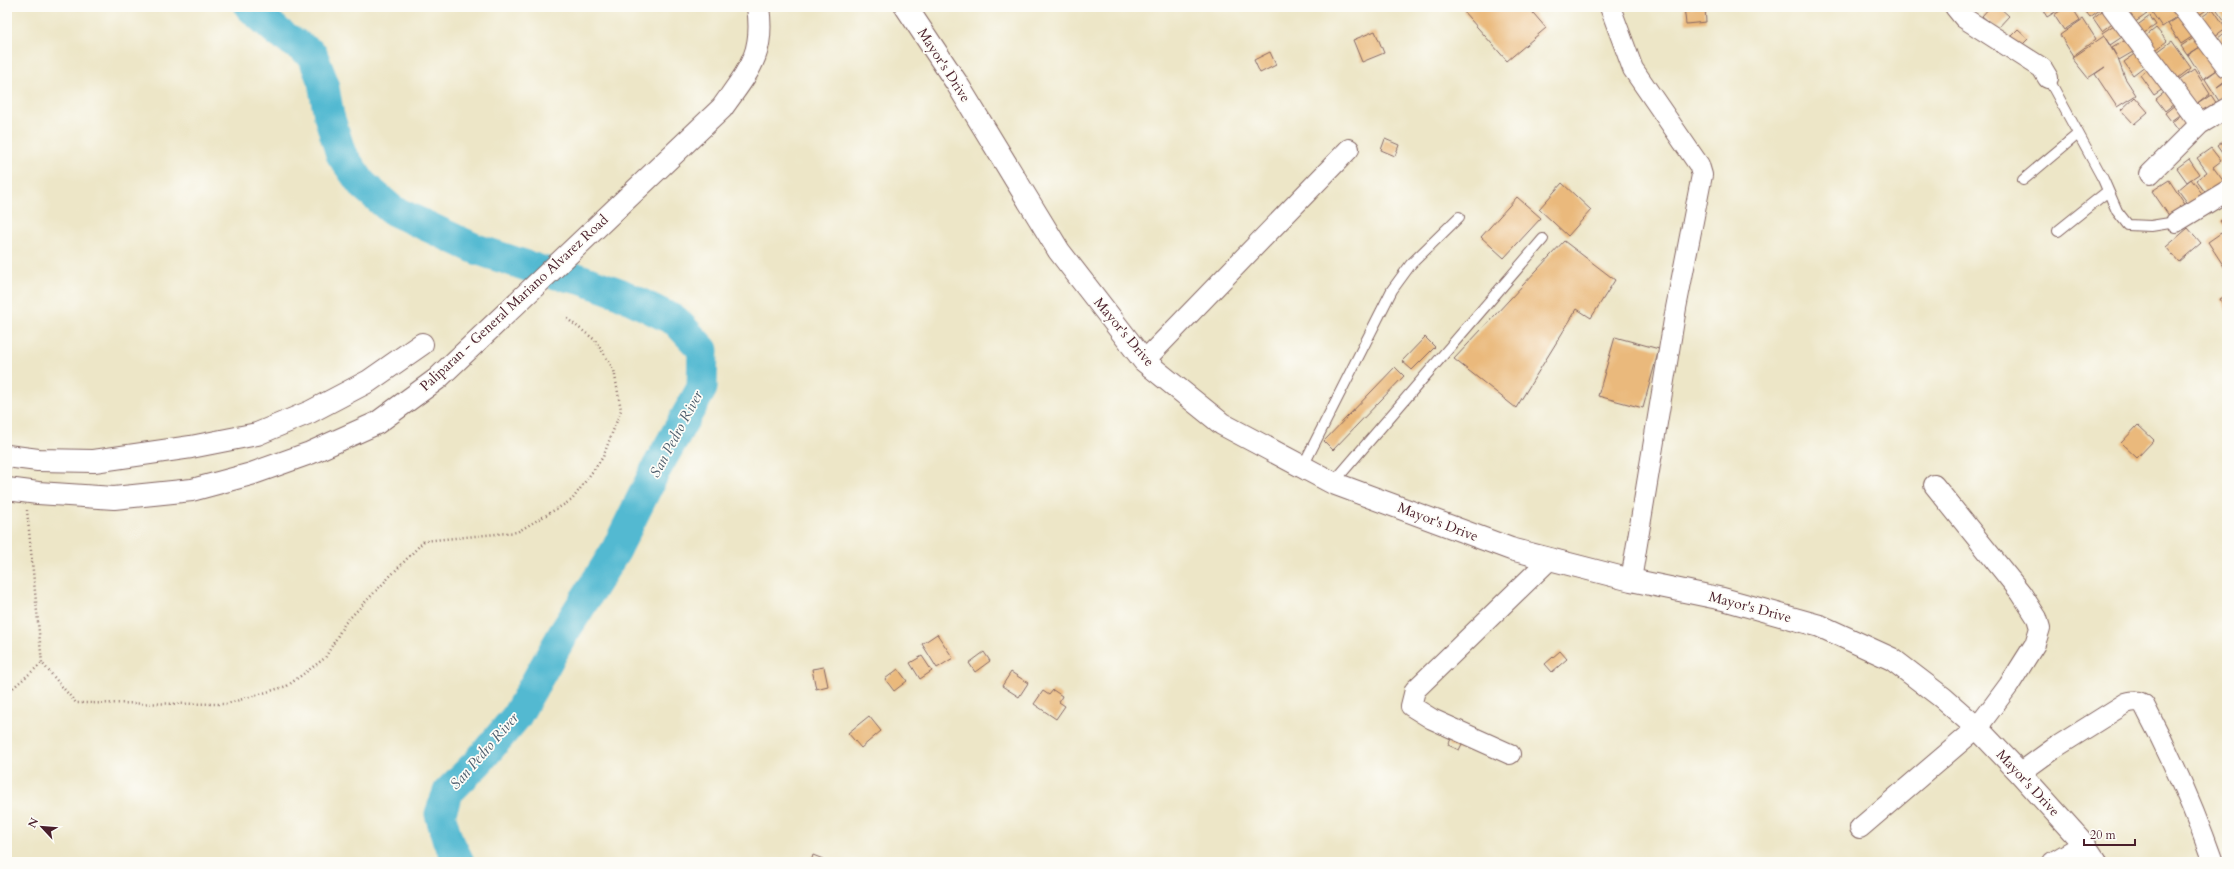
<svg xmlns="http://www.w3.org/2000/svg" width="2234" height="869" viewBox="0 0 2234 869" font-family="Cardo,serif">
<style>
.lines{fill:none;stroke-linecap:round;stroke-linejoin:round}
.river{stroke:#53b9d1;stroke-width:31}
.building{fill:#eab97b}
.lane-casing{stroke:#836562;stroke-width:12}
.street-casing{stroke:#836562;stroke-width:22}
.secondary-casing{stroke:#836562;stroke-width:24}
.path{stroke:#836562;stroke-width:2.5;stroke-dasharray:1 3;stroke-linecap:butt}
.lane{stroke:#fff;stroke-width:10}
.street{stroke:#fff;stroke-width:20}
.secondary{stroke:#fff;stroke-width:22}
.labels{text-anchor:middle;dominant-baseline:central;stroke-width:3.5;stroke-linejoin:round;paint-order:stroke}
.street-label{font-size:14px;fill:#4a1f2b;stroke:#fdfcf7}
.water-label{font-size:15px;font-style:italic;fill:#4e5d6d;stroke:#fdfcf7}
</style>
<rect width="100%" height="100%" fill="#fdfcf7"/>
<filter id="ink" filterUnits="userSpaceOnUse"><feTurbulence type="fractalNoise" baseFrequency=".025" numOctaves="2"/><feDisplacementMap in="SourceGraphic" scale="8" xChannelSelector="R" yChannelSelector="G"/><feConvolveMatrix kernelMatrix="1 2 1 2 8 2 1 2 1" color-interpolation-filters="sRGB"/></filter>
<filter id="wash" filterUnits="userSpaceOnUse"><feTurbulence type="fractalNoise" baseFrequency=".012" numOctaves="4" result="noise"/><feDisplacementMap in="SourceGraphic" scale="16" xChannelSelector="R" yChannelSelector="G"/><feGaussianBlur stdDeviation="0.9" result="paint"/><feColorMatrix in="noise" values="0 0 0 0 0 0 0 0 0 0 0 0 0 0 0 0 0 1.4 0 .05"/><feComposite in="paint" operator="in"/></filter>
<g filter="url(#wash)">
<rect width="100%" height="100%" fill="#ede6c7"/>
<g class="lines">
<path class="river" d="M250,7L279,33L312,54L323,82L329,116L341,154L362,184L392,210L476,249L542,271L580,279L619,293L676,321L703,350L702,388L656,469L616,550L563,634L516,717L478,762L448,792L440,814L447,838L459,862"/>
</g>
<g id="blocks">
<path class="building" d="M1468,7H1528L1546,28L1507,61L1463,11Z
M1684,7H1705L1706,22L1686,24Z
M1990,7H1999L2009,16L1997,29L1982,16Z
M2041,7H2063L2047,17Z
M2066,7H2072L2080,20L2064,30L2054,15Z
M2082,7H2104L2090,17Z
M2107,7L2116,20L2102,31L2093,18Z
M2118,7H2142L2147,14L2131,25Z
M2151,7H2179L2183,13L2162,27L2149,8Z
M2189,7H2211L2196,17Z
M2215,7H2227V24Z
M2213,9L2226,28L2212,38L2199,19Z
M2185,13L2198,33L2181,44L2168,24Z
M2150,16L2156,25L2138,37L2132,29Z
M2083,19L2096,39L2073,56L2060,35Z
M2120,21L2128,33L2110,45L2102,33Z
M2156,28L2167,41L2151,54L2141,40Z
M2018,30L2028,39L2016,51L2007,41Z
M1375,31L1384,53L1362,62L1353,40Z
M2227,31V61L2213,42Z
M2201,33L2227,74V79L2217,87L2227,81V106L2224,109L2205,79L2217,70L2203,79L2188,55L2200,47L2187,55L2181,46Z
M2104,36L2118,59L2125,78L2136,95L2117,107L2095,74L2105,67L2088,78L2072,58Z
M2131,37L2138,49L2119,60L2112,48Z
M2172,41L2191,68L2173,82L2153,55Z
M2141,50L2150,62L2133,75L2124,62Z
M1270,52L1276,65L1260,73L1254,60Z
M2154,64L2169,85L2154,95L2140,75Z
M2194,69L2210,94L2196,105L2211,95L2219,107L2200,120L2174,83Z
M2170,88L2179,100L2165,111L2156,99Z
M2135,97L2148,112L2134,124L2121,110Z
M2180,101L2186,110L2171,121L2165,113Z
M2186,111L2196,123L2182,135L2172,122Z
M2227,138V160L2217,146Z
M1385,139L1399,145L1395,156L1381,150Z
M2211,148L2221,161L2213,167L2227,186L2210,199L2196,180L2207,172L2197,158Z
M2189,159L2199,174L2187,182L2177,168Z
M2191,179L2207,200L2193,210L2178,190Z
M2169,180L2186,206L2170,217L2152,191Z
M1562,183L1591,210L1568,236L1539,209Z
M1517,197L1541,218L1504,258L1481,237Z
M2227,216V230L2220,221Z
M2188,228L2201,243L2179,262L2166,247Z
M2221,233L2227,242V266L2225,268L2208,242Z
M1564,241L1615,280L1591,318L1577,309L1516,408L1454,359Z
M2227,295V311L2220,299Z
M1425,337L1435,347L1412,370L1402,361Z
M1615,337L1659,349L1643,408L1598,396Z
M1395,367L1404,376L1333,450L1324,441Z
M2138,425L2154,440L2137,458L2121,443Z
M937,634L953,658L937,668L922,644Z
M1560,651L1567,659L1552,672L1545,664Z
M984,652L990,661L975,672L969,663Z
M922,656L932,671L920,679L910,663Z
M824,667L828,686L816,689L812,669Z
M898,669L907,681L894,691L885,679Z
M1011,672L1028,683L1019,697L1002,686Z
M1053,690L1062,696L1059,702L1065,706L1056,719L1034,704L1043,691L1049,695Z
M869,716L881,731L861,748L848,733Z
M1454,733L1465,738L1459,750L1448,745Z
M813,855L823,859L821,862H811Z"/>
</g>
</g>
<g filter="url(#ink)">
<use href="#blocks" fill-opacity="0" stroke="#836562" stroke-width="1"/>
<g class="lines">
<g class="lane-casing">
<path id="lane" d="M2048,78L2103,179L2117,211L2128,225L2151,226L2176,222
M2023,180L2078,134
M2058,231L2108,191
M1303,466L1392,290L1411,264L1459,217
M1333,483L1543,239"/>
</g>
<g class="street-casing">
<path id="street" d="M1610,7L1633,69L1699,165L1702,175L1676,308L1631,580
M1955,7L1964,18L2042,68L2048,78
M2112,7L2200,124
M2182,7L2227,67
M2150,174L2200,124L2227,108
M2176,222L2227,191
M1144,361L1349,149
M1510,754L1432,719L1411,706L1415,690L1550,559
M2020,773L2053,749L2126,703C2134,701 2138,700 2144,705C2171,756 2194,808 2213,862
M1860,828L1977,728L2009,685L2035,644L2040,628L2037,618L2021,593L1934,485
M2053,862L2084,844"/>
</g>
<g class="secondary-casing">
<path id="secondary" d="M906,7L956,82L1059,251L1144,361L1222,424L1333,483L1511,549L1631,580L1723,599L1820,626L1892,659L1943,698L1977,728L2020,773L2084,844L2096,862
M7,456L38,460L94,461L191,447L257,434L310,412L369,381L422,344
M7,489L38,493L114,498L192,490L251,474L310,453L377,423L437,379L722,108C748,71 765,55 758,7"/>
</g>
<path class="path" d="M27,510L42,663L76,703L226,704L287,686L325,658L345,623L424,541L517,532L572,500L603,457L621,410L614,370L595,340L566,318
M7,693L42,663"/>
<use href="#lane" class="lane"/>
<use href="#street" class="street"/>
<use href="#secondary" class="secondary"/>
</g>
</g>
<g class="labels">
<g class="street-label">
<text transform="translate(944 65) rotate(57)">Mayor's Drive</text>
<text transform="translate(514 303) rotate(-43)">Paliparan - General Mariano Alvarez Road</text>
<text transform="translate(1124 332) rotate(50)">Mayor's Drive</text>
<text transform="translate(1438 522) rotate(21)">Mayor's Drive</text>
<text transform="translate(1750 607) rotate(15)">Mayor's Drive</text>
<text transform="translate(2028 783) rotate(47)">Mayor's Drive</text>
</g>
<g class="water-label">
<text transform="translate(676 434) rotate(-62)">San Pedro River</text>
<text transform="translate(484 751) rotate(-49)">San Pedro River</text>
</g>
</g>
<rect width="2234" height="869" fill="none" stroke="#fdfcf7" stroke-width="24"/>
<g transform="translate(42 827) rotate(296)" stroke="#fdfcf7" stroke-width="3" paint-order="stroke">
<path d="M0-3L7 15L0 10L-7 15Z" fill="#4a1f2b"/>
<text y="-6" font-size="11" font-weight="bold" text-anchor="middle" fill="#4a1f2b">N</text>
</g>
<path d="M2084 839v6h51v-6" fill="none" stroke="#4a1f2b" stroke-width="2"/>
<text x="2090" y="839" font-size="12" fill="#4a1f2b" stroke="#fdfcf7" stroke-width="3" paint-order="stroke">20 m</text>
</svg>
